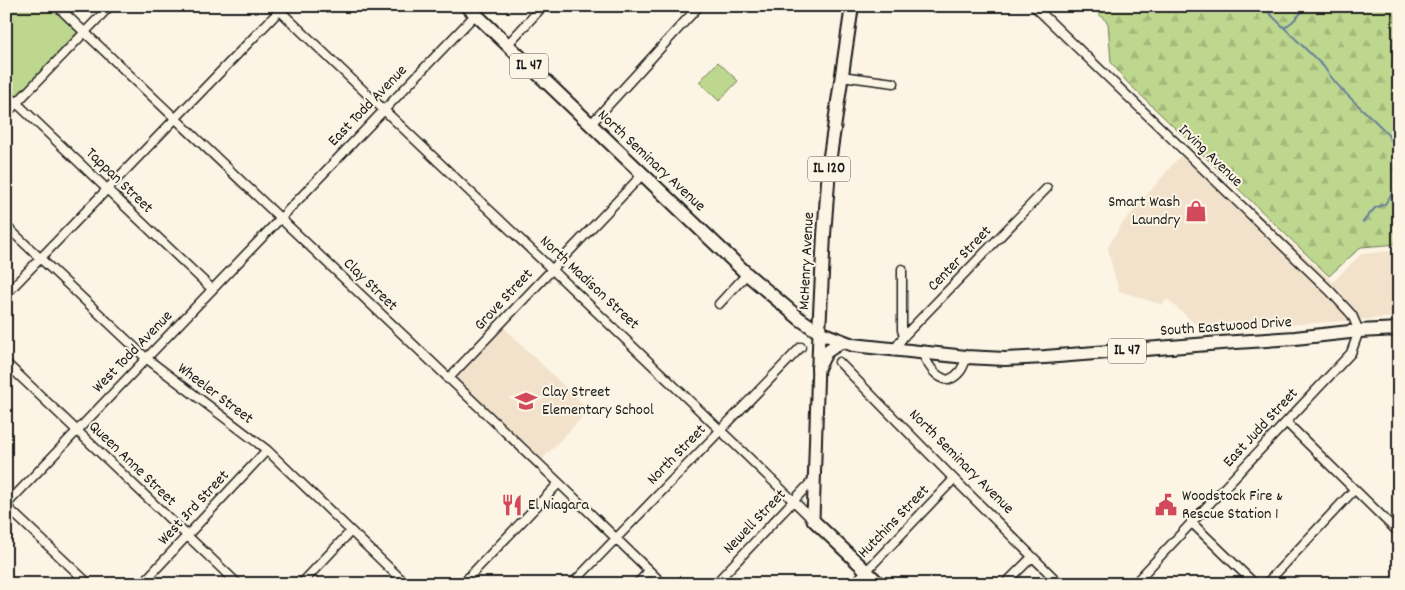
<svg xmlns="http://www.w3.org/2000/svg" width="1405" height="590" viewBox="0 0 1405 590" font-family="Dekko,sans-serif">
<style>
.built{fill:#f3e2cb}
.forest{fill:url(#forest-firs);stroke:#6d7a55}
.green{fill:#bed78e;stroke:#6d7a55}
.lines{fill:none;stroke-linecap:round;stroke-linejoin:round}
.stream{stroke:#66819c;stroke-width:2}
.street-casing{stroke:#1c1c1c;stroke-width:11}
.secondary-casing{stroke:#1c1c1c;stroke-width:15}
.primary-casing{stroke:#1c1c1c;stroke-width:16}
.street{stroke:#fcf5e5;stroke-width:8}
.secondary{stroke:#fcf5e5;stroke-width:11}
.primary{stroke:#fcf5e5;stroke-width:12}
.labels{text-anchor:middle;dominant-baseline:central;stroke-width:4;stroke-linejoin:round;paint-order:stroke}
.shield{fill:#fcf5e5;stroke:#5f5d58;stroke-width:1}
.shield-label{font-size:15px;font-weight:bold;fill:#1c1c1c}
.street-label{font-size:16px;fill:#1c1c1c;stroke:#fcf5e5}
.poi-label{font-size:16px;fill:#1c1c1c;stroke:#fcf5e5;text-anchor:start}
</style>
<defs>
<pattern id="forest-firs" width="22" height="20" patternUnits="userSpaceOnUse" patternTransform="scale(1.25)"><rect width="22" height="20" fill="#bed78e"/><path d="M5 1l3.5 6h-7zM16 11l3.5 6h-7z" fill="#a3b87a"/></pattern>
</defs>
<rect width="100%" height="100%" fill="#fcf5e5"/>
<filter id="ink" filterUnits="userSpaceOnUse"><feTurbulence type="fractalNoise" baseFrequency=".02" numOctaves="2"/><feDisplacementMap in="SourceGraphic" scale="10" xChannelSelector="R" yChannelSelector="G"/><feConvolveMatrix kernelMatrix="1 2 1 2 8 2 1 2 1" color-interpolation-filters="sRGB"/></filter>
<g filter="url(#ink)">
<path class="built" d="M1187,148L1333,282L1361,254L1399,250V317L1218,330L1194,323L1167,299L1162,305L1119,291L1112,267L1108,247L1121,225Z
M500,324L589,410L538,464L448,379Z"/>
<path class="forest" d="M1090,6H1399V244L1361,247L1329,276L1126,81L1111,62L1108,23Z"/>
<path class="green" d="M6,6H50L78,33L16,97L6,88Z
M718,62L738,81L719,101L699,82Z"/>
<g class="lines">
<path class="stream" d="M1262,6L1324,67C1339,91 1364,109 1384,130C1390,135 1390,144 1399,147
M1284,28L1292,22L1308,6
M1363,222L1375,208L1385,204L1391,195L1399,188"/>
<g class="street-casing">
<path id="street" d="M57,6L559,483L663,584
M275,6C454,178 636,347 813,520
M1034,6L1330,291L1352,315L1359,331L1351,353L1134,584
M507,45L543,6
M841,76L894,83
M6,93L212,289
M6,114L110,6
M590,125L699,6
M6,226L146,358L267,450L406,584
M902,269V330L904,336
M6,294L284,6
M719,304L747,274
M894,350L904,336L1047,188
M922,353C929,365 933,376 948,380C959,376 964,368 966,357
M839,362L954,479L1060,584
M6,363L238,584
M448,379L642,175
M1286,422L1399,533
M6,505L476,14
M6,506L89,584
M1191,522L1255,584
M142,584L267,450
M301,584L351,531
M462,584L559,483
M572,584L801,347
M637,584L649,571
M715,584L814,479
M854,584L954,479
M1005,584L1032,557
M1266,584L1354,490"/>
</g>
<g class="secondary-casing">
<path id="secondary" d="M819,332L813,520L880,584"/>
</g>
<g class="primary-casing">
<path id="primary" d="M467,6L747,274L800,319L819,332L829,336L853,345L966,357L1005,359L1045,357L1221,343L1295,338L1359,331L1399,329
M819,332L824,235L830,156L852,6
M818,368L826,352L842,341"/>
</g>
<use href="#street" class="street"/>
<use href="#secondary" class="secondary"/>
<use href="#primary" class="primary"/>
</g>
</g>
<defs>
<g id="shop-bare" transform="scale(1.725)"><path d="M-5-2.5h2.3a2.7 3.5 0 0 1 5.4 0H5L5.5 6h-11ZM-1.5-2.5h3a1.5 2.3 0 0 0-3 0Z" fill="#d1495b" stroke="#fcf5e5" stroke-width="2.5" paint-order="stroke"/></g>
<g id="school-bare" transform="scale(1.725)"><path d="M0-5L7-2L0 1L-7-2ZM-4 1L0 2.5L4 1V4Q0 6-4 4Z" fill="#d1495b" stroke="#fcf5e5" stroke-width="2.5" paint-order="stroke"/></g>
<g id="restaurant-bare" transform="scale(1.725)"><path d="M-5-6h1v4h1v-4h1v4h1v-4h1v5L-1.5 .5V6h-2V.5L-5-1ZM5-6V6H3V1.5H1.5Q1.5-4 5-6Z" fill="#d1495b" stroke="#fcf5e5" stroke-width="2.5" paint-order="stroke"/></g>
<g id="civic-bare" transform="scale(1.725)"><path d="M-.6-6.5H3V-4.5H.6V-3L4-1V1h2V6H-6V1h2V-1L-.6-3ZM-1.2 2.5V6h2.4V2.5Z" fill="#d1495b" stroke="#fcf5e5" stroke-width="2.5" paint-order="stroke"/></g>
</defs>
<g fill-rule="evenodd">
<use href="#shop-bare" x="1196" y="211"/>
<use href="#school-bare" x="526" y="401"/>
<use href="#restaurant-bare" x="512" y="505"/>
<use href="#civic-bare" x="1166" y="505"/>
</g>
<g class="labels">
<g class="shield">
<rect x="510" y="53.5" width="38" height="25" rx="4"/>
<rect x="808" y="156.5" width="42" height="25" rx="4"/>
<rect x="1108" y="338.5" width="38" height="25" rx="4"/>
</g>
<g class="shield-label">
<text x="529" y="66">IL 47</text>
<text x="829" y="169">IL 120</text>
<text x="1127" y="351">IL 47</text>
</g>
<g class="street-label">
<text transform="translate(368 106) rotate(-46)">East Todd Avenue</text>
<text transform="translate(1210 156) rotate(44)">Irving Avenue</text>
<text transform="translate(651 161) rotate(43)">North Seminary Avenue</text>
<text transform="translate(119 181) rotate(44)">Tappan Street</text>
<text transform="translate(960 259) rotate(-46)">Center Street</text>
<text transform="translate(807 261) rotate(-87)">McHenry Avenue</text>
<text transform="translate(589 283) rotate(43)">North Madison Street</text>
<text transform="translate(370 285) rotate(44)">Clay Street</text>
<text transform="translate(504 300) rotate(-47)">Grove Street</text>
<text transform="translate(1226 327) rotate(-4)">South Eastwood Drive</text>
<text transform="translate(133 352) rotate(-46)">West Todd Avenue</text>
<text transform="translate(215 394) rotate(37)">Wheeler Street</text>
<text transform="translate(1261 428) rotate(-47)">East Judd Street</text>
<text transform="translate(677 455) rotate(-46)">North Street</text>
<text transform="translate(961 462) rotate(45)">North Seminary Avenue</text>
<text transform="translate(132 464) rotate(44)">Queen Anne Street</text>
<text transform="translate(194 508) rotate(-47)">West 3rd Street</text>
<text transform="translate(755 522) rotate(-46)">Newell Street</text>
<text transform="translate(894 522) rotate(-46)">Hutchins Street</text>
</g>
<g class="poi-label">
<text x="1180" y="202" text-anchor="end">Smart Wash<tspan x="1180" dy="18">Laundry</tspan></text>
<text x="542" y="392">Clay Street<tspan x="542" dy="18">Elementary School</tspan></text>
<text x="1182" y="496">Woodstock Fire &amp;<tspan x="1182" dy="18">Rescue Station 1</tspan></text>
<text x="528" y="505">El Niagara</text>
</g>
</g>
<rect width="1405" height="590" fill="none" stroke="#fcf5e5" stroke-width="25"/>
<rect x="12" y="12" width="1380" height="565" fill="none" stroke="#1c1c1c" stroke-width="2" filter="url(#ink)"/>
</svg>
